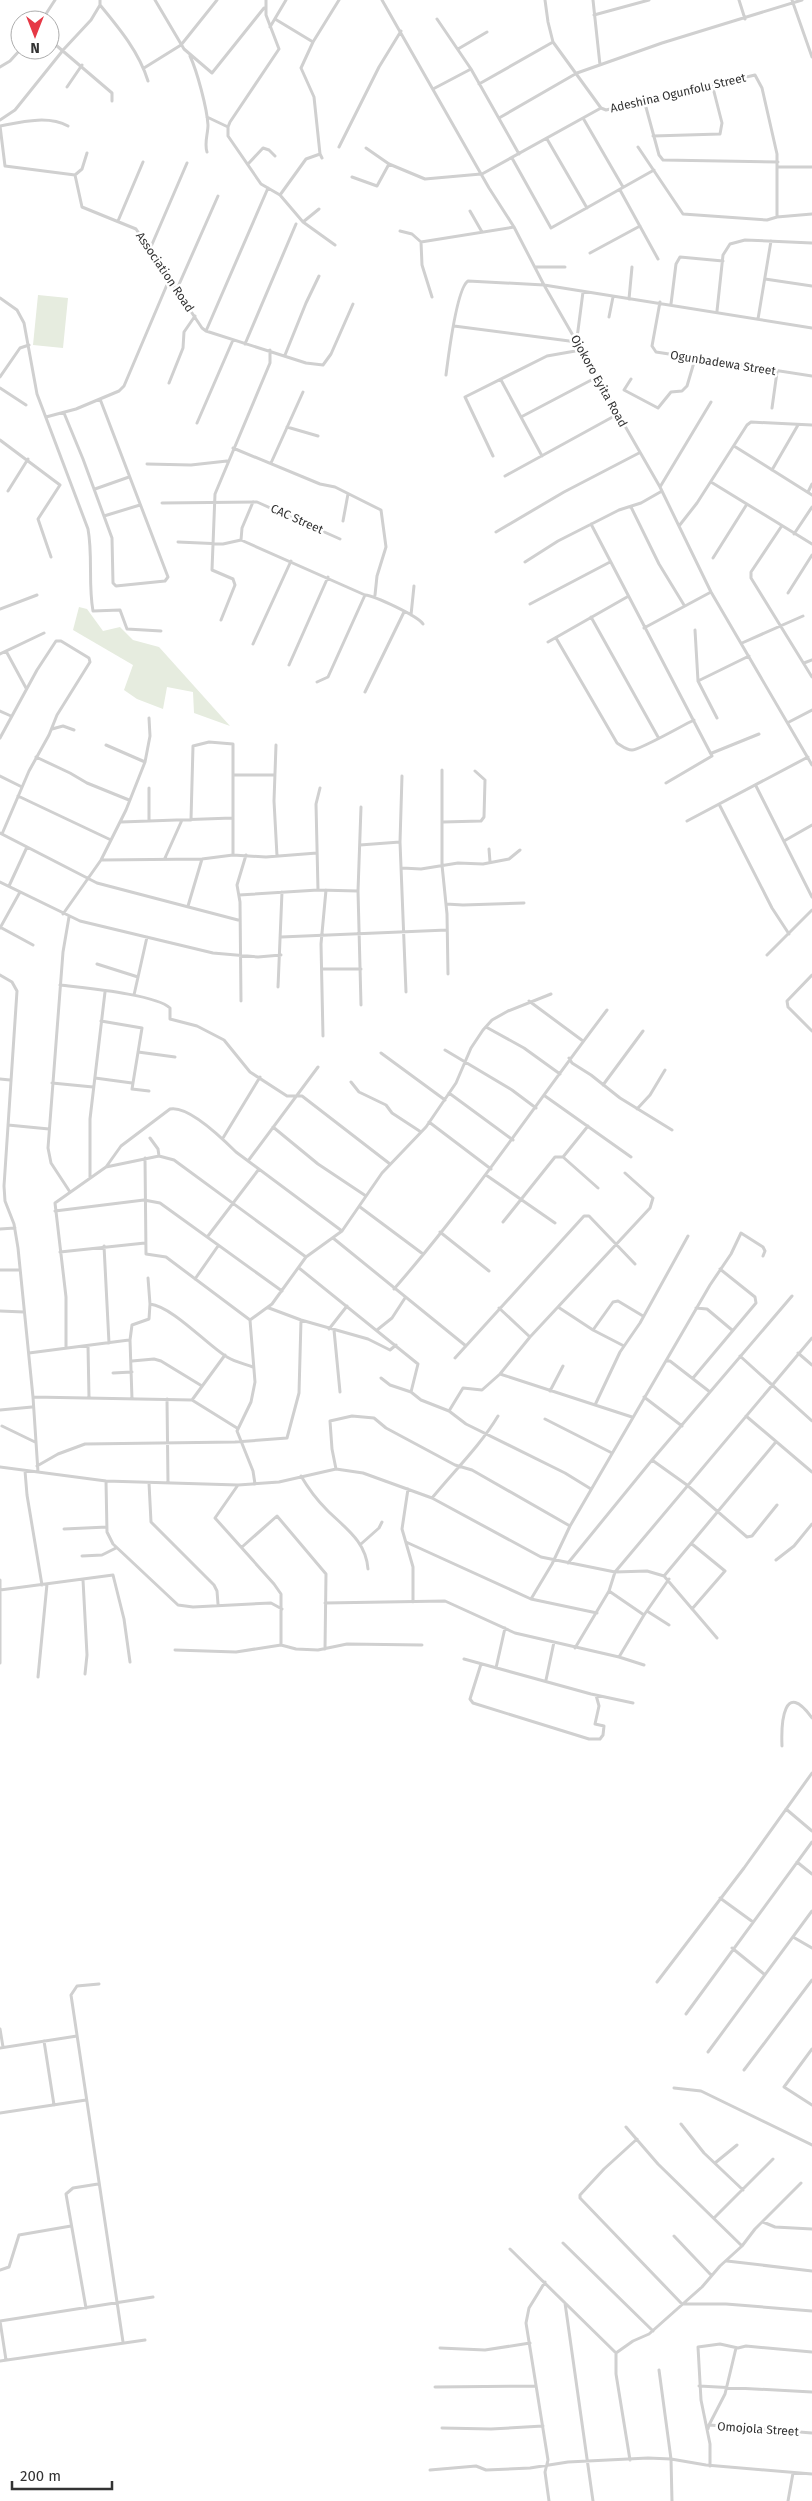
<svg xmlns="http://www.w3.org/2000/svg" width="812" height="2501" viewBox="0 0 812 2501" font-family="'Fira Sans',sans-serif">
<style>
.green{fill:#e6ecdf}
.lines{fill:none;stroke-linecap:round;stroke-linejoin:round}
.minor{stroke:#d0d0d0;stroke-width:3}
.labels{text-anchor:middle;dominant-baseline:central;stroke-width:5;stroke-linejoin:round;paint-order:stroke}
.street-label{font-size:12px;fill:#333;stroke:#fff}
</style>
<rect width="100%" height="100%" fill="#fff"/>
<path class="green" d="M38,295L68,298L63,348L33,345Z
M79,607L87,609L103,631L120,627L133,640L159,647L230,726L194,713L193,692L167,687L163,709L137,699L124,690L133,665L73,630Z"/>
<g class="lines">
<path class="minor" d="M155,0L184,49L212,73L264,8
M266,0V15L279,49L230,122L228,127V136L261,184L280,195L303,222L335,245
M382,0L489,188L514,227L544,285L660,487L711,592L812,765
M545,0L548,22L553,42L601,108
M593,0L600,65
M739,0L745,19
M792,0L812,57
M100,5C119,28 139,52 148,81
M594,15L649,0
M275,19L313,42
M437,19L471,69L519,154
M42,20L55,0
M270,27L286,0
M50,40L112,93V101
M458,49L487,32
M190,56C197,71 207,108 208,125C208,134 204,143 207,152
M0,67L10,61L20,50
M144,68L181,45L217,0
M479,84L553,42
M67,87L82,65
M433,89L471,69
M644,100L659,155L663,160L778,162
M601,108L606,110L755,75L762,88L777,154V217
M207,117L228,127
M499,118L577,73L662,43L802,0
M583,118L623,187
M0,120L15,110L64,49L91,20L100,5V0
M0,126L5,166L75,175L82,207L136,229L202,328L206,331L306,363L323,365L331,354L353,304
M0,126C21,122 48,115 68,126
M653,136L720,134L722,123L712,84
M547,139L587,208
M339,147L379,67L401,31
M638,147L683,214L767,220L777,217L812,214
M366,148L389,164L425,179L481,174
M322,158L320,154L314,97L301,68L313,42L339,0
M512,158L551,228L654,170
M248,164L263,148L269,150L275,156
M778,167H812
M482,174L601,108
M75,175L82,169L87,153
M352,177L377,186L389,164
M620,190L658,259
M280,195L306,159L320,154
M470,211L482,232
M118,221L143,162
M303,222L319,209
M400,231L412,234L421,242L422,265L432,297
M421,242L514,227
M150,249L187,163
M590,253L640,226
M535,267H565
M765,279L812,286
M177,289L218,196
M0,298L17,310L24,323L37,394L88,529C93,556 88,583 93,611L120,610L127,629L161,631
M629,299L632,267
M660,302L652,346L656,352L812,376
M671,304L676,264L680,257L723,261
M717,311L723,255L730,244L745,240L812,243
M609,317L613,297
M758,319L771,241
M454,326L577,342
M206,331L268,188
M577,338L583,292
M245,344L296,224
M285,355L306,303L319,276
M446,375C448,359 457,288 468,281L544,285L812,328
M0,377L20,348L29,345
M631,379L624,390L658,408L671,392L682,391L687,386L695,359
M501,380L542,456
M169,383L183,348L184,332L195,316
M0,388L26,405
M772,408L777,372
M64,413L83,459L112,538L113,583L116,586L165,581L168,577L100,399
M46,417L76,409L119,391L124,386L169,280
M521,417L597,377
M197,423L233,340
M287,427L318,436
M0,440L60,485L38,519L51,557
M734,446L812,495
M233,448L320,484L335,487L381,510L386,547L377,576L375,595
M493,456L465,397L547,356L581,350
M271,463L303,392
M147,464L191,465L227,461
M772,470L798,425
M505,476L618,414
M711,482L812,544
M660,487L711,402
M95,489L129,477
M8,491L28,459
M808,492L812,484
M162,503L257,502L340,539
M631,507L659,564L684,605
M104,516L140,505
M343,521L348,494
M591,524L712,756L666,783
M679,526L697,503L747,425L751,422L812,425
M781,527L751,572V578L812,677
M496,532L564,492L639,453
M794,534L812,507
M241,540L242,528L253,502
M178,542L223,544L241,540L365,595C375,596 418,616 423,624
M713,558L747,504
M525,562L558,541L619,510L641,503L662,491
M788,593L812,555
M530,604L610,562
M0,609L37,595
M411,615L414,586
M591,617L658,737
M221,620L235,585L233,579L212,570L215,494L270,363V350
M644,628L711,592
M695,630L698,681
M556,638L617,743C622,746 626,750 632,750C640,750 683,725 694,720
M548,642L627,597
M742,643L803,616
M253,644L291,561
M6,651L26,688
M0,654L44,633
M804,663L812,660
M289,665L328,577
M317,682L328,677L365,595
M365,692L404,612
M0,711L11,716
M717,718L698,681L749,656
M789,722L812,710
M52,729L63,726L74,730
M0,738L37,670L56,641H61L89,658L90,662L57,715L49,735L29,771L2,834
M106,745L145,762L150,736L149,718
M276,745L274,801L277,856
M712,753L759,734
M36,757L70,773L87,783L129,800
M442,770V865L447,914L448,974
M233,775H275
M0,776L22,787
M402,776L400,842L406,992
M756,786L812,897
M149,788V821
M18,796L111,840
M720,806L772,908L789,934
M191,820L193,746L209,742L233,744V855
M687,821L808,757
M121,822L232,818
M443,822L481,821L484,817L485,780L475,771
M0,833L97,883L238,920
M784,841L812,825
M360,845L400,842
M489,849L490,862
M165,858L182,820
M101,860L202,859L233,855L266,857L317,853
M402,868L421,869L458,863L483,864L509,859L520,850
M0,882L80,921L213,953L258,957L281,955
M9,886L27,847
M318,890L316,804L320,788
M239,895L318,890L358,891
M446,904L463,905L524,903
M188,906L202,859
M63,914L101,860L126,810L145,762
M69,917L63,952L48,1148L51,1163L70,1192
M0,927L33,945
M0,928L20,892
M281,937L447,930
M767,955L812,910
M97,964L138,977
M322,969H361
M0,975L12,982L17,991L4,1186L5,1201L14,1224L18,1248L33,1397L38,1472
M812,975L787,1001L788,1007L812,1031
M60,985C83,988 155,994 170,1008V1019L197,1026L224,1040L250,1072L287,1096H302L390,1164
M278,987L282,892
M134,995L147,937
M241,1001L240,902L237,885L246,855
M529,1001L583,1041
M361,1005L358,891L361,807
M101,1021L142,1028L132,1089L149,1091
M486,1027L524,1048L560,1074
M323,1036L321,944L326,890
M445,1050L512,1090L536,1108
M138,1052L175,1057
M381,1053L445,1100
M569,1058L572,1063L591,1075L620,1098L672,1130
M95,1078L132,1083
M0,1079L10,1080
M351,1082L359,1092L386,1105L392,1113L421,1132
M52,1083L93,1087
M603,1085L643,1031
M449,1093L513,1140
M545,1096L631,1157
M637,1109L650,1095L665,1070
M429,1122L491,1169
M8,1125L49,1129
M273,1127L318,1164L366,1196
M150,1138L158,1149L159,1156
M223,1138L260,1077
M563,1157L598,1188
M145,1158L146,1254L166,1257L250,1320L255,1382L251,1402L237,1431L253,1471L255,1484
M248,1161L318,1067
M106,1167L121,1146L170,1109C188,1105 223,1139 236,1152L342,1231
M486,1175L555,1223
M90,1178V1119L105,992
M360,1207L423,1254
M55,1211L144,1200L160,1203L282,1291
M503,1222L555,1157H563L588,1126
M0,1229L15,1228
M440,1232L489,1271
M208,1236L259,1169
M333,1238L466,1346
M104,1246L109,1343
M60,1252L145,1243
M299,1268L418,1364L411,1392
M0,1270H20
M148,1278L150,1304
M195,1279L218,1246
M394,1289C471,1201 536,1103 607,1010
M558,1307L593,1330L624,1346
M269,1308L301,1320L368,1339L390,1350L396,1345
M499,1308L530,1337
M696,1308L707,1309L732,1330
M0,1311L24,1312
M250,1320L272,1304L306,1257L342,1231L382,1173L426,1127L456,1083L471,1048L483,1030L492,1020L508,1011L551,994
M329,1329L347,1306
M334,1330L340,1392
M377,1330L392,1318L405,1298
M593,1330L613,1302L618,1301L643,1316
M88,1346L89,1397
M66,1348V1297L55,1203L106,1167L159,1156L174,1160L306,1257
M29,1353L129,1340
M798,1353L812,1365
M225,1355L192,1400L237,1428
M740,1356L812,1421
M455,1358L584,1216H589L635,1264
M132,1361L154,1359L161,1361L202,1386
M666,1361H670L710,1392
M113,1373L132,1372
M500,1374L632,1417
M381,1378L390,1385L411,1392L421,1400L449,1411L466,1424L565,1473L591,1489
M693,1378L756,1303L755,1297L720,1269
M550,1391L563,1366
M33,1397L192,1400
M644,1397L682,1426
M132,1399L130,1340L132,1325L149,1319L150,1304C173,1307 206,1344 227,1357C235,1362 245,1364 253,1367
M167,1399L168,1483
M595,1405L620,1352L640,1323L688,1236
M0,1410L32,1407
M449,1411L463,1388L482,1390L500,1374L530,1337L650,1208L653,1198L625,1173
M746,1416L812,1472
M545,1419L612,1453
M2,1426L35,1442
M652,1460L687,1485L747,1537L752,1536L777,1505
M37,1466L58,1454L85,1444L235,1442L287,1438L299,1393L301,1320
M0,1467L106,1481L238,1485L279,1482L336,1469L363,1473L432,1498L541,1557L615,1572L647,1571L664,1576L717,1638
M336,1469L332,1449L330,1421L352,1416L374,1418L386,1428L455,1465L472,1470L570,1526
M25,1471L27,1495L42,1585
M301,1476C308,1488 317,1500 327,1510C345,1528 366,1541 368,1569
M106,1481L107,1532L113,1544L178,1605L193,1607L271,1603L282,1609
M149,1483L151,1522L214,1585L217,1591L218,1604
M238,1485L215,1518L274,1584L281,1594V1645
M408,1489L402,1529L413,1567V1602
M432,1498C454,1471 480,1446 498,1416
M64,1529L107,1527
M406,1542L531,1599L597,1613
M361,1544L379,1528L382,1522
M242,1547L277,1516L326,1574L325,1649
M82,1556L102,1555L116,1548
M776,1560L794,1546L812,1524
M568,1563L652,1460L792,1296
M664,1576L775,1443
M0,1580V1663
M83,1580L87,1655L85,1674
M0,1590L113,1575L124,1619L130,1662
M609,1591L644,1615
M531,1599L552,1564L570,1526L710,1285L731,1254L741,1233L763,1247L765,1251L763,1256
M325,1603L445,1601L515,1633L619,1657L644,1665
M692,1609L725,1571L692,1544
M647,1611L669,1625
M575,1648L609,1591L615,1572L812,1338
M175,1650L236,1652L281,1645L296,1649L318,1650L347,1644L422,1645
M619,1657L644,1615L669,1579
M464,1659L591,1694L633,1703
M481,1664L470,1699L473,1703L589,1739H600L603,1735L604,1726L595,1724L599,1706L596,1695
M496,1668L505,1628
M38,1677L47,1584
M546,1680L554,1642
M782,1746C781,1722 784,1679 812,1718
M786,1809L812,1831
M797,1862L812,1874
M720,1898L753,1922
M793,1937L812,1948
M732,1948L764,1974
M657,1982L744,1868L812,1773
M99,1984L77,1986L71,1995L123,2342
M686,2014L812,1842
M0,2029L3,2047
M44,2041L54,2105
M0,2048L77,2036
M812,2049L784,2087L812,2105
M708,2052L812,1911
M744,2070L812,1980
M674,2088L701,2091L812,2145
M0,2113L86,2100
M681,2124L704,2153L743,2190
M626,2127L658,2164L742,2246
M637,2139L604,2169L580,2195V2198L682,2304H726L812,2311
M715,2163L737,2145
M714,2218L773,2159
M763,2222L775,2227L812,2229
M674,2236L711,2275
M563,2243L653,2331
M510,2249L616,2353
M727,2261L812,2271
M0,2270L9,2267L19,2235L71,2226
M545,2282L529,2308L526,2323L548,2460L545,2472L549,2501
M565,2303L593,2501
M86,2308L66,2194L73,2188L98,2184
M0,2321L153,2297
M0,2321L6,2360
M440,2348L485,2350L530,2343
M0,2361L145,2340
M659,2370L671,2459L672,2501
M699,2386L812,2392
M435,2387L536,2386
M709,2425L725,2394L736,2348
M442,2428L491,2429L543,2426
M708,2429L709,2425L812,2433
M630,2460L616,2374V2353L633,2341L649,2334L702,2287L720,2266L742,2246L755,2229L801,2183
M710,2466V2444L701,2400L698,2347L720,2344L738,2348L746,2346L812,2352
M430,2470L476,2466L486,2470L530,2468L568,2462L648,2458L671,2459L706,2465L812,2474
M788,2501L793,2473"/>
</g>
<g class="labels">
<g class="street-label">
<text transform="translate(678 93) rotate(-13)">Adeshina Ogunfolu Street</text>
<text transform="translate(165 272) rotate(56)">Association Road</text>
<text transform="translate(723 363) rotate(9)">Ogunbadewa Street</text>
<text transform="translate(599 381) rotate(61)">Ojokoro Eyita Road</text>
<text transform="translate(297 519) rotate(24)">CAC Street</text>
<text transform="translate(758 2429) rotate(4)">Omojola Street</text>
</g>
</g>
<g transform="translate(35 35) rotate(180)"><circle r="24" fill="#ffffff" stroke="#adadad"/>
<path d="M0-4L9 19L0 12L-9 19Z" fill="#e63946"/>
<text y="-8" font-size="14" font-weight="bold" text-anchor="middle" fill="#333333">N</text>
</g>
<path d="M12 2481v8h100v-8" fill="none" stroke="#333333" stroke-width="2.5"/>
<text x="20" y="2481" font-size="15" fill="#333333" stroke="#ffffff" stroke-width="4" paint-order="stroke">200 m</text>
</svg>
